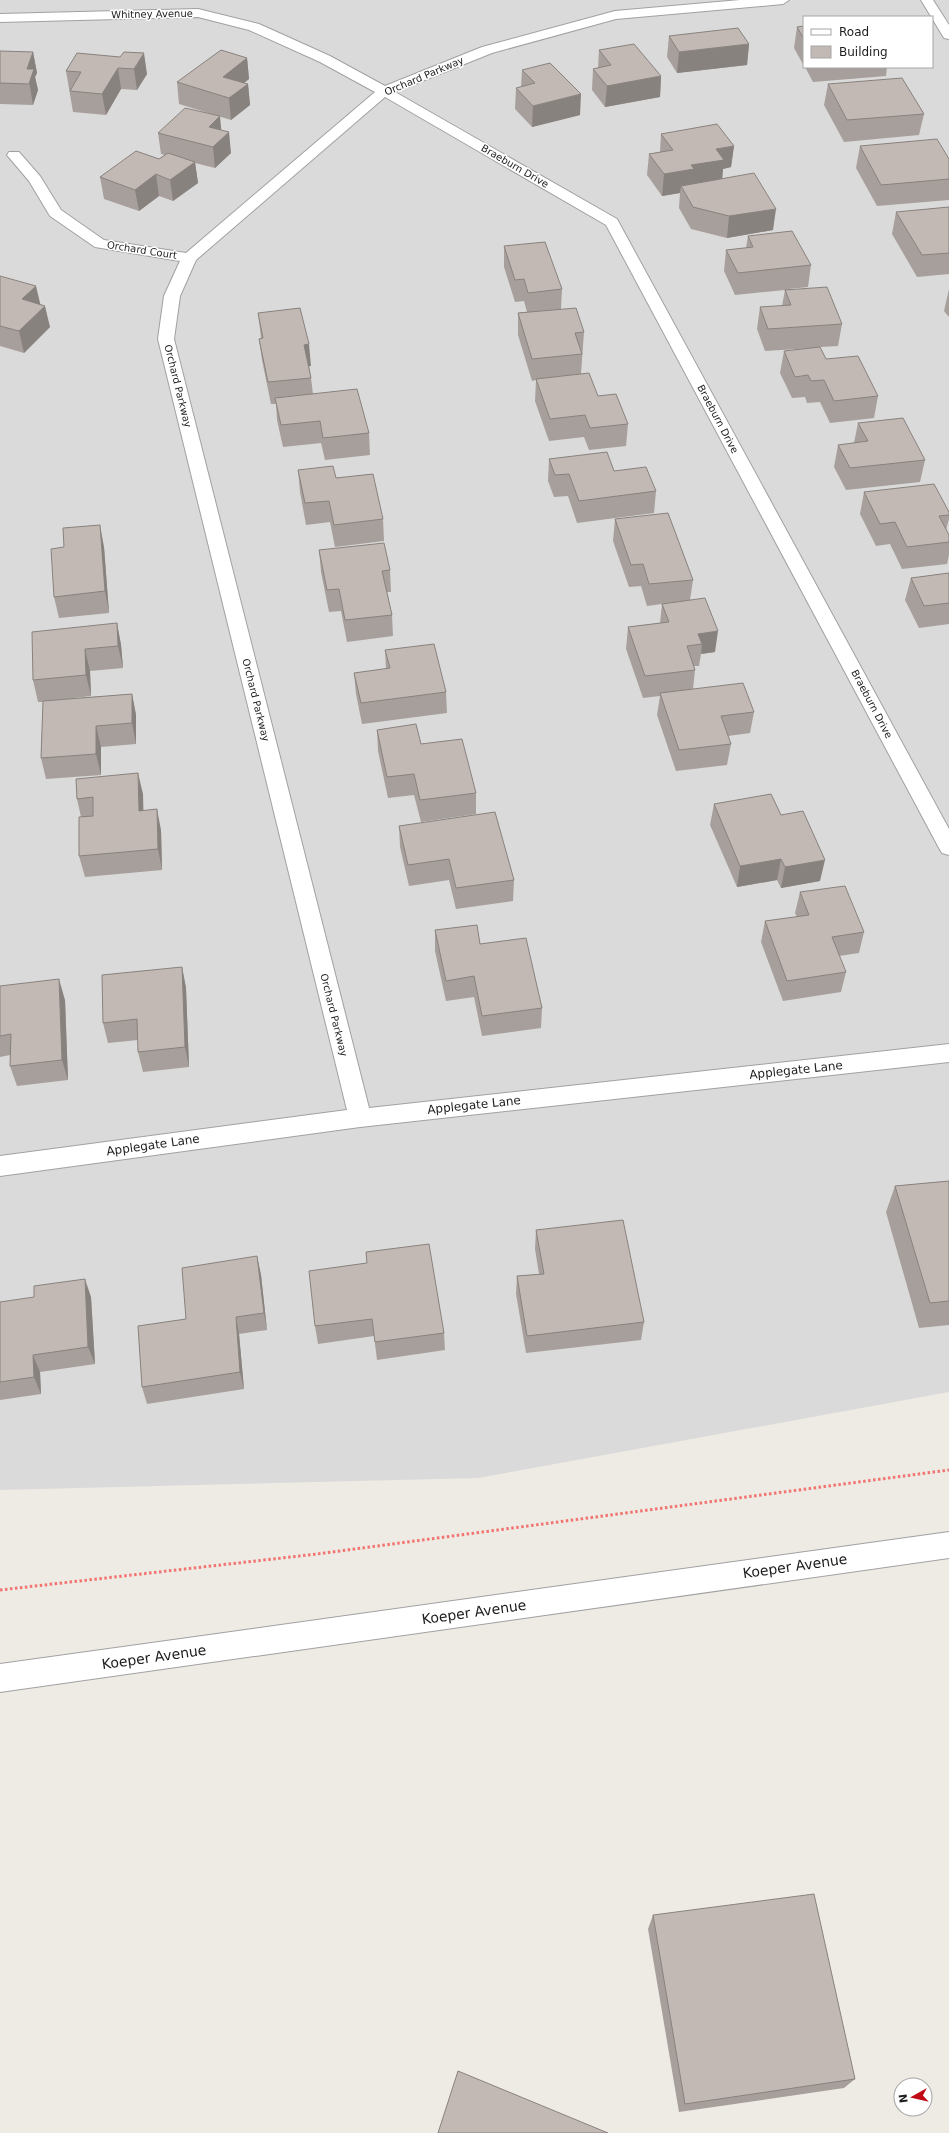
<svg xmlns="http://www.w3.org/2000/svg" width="949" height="2133" viewBox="0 0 949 2133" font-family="'DejaVu Sans',sans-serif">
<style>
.residential{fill:#dbdada;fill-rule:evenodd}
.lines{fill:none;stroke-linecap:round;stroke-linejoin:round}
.minor-casing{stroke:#a1a1a1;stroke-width:2}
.tertiary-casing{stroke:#a1a1a1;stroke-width:2}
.path{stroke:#f27571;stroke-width:3;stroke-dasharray:2.5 2.5;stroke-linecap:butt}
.minor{fill:#fff;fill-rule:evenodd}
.tertiary{fill:#fff;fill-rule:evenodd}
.wall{fill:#a79f9b}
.shaded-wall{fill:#88827e}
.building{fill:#c2b9b4;stroke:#88827e}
.labels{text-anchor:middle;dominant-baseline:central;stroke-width:3;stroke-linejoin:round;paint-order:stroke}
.far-street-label{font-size:10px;fill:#1d1d1d;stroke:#fff}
.street-label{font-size:12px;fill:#1d1d1d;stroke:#fff}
.near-street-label{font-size:14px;fill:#1d1d1d;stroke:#fff}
</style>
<rect width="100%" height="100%" fill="#eeeae4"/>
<path class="residential" d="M0,0H949V1392L478,1478L0,1490ZM804,17H932V67H804Z"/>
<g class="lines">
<g class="minor-casing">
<path id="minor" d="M740,0H789L783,4L616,19L492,53L395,92L617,219L949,829V855L942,853L939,848L606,225L385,97L196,260L180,296L174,339L369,1108L949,1044V1062L360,1127L0,1176V1156L347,1110L158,339L164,296L180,261L95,247L50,216L29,181L7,155L9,152H19L40,176L61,210L104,240L186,253L375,92L320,62L249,30L198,17L0,22V14L198,9L259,24L330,56L385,86L482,47L615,11Z
M921,0H933L949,25V39L944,38Z"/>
</g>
<g class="tertiary-casing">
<path id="tertiary" d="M949,1532V1558L0,1692V1664Z"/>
</g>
<path class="path" d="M0,1590L317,1554L949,1470"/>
<use href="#minor" class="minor"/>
<use href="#tertiary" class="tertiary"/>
</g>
<path class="wall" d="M804,26V66L794,48L797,27Z
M669,36L749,44L747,65L677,73L667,57Z
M599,50L661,76L660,97L605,107L592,90L593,69L598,68Z
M0,51L33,52L37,73L35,77L38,90L33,105L0,104Z
M120,57L147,74L137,90L121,89L106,115L73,112L66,71Z
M247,58L249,79L244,83L248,84L250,105L231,120L179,104L177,82Z
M805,67H887L886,76L813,82Z
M522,70L580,115L532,127L515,109L516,88L521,87Z
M828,84L924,114L919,135L844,142L824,105Z
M221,130L231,153L215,168L195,163L198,183L173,201L159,196L139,211L104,199L100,177L159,159L165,155L161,154L158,133Z
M661,134L734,146L731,167L723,169L722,179L773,230L727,238L691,229L679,208L680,193L662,196L647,175L649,154L660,152Z
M860,146L949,159V200L877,206L856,168Z
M949,207V274L917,277L892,234L896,212Z
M748,236L811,265L808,287L789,289L842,324L838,346L820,347L826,359L878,396L874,418L830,423L820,402L807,403L805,397L792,398L780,373L784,351L814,348L765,351L757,329L760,307L782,306L785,290L735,295L724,271L726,250L746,248Z
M504,246L562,289L561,309L584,332L581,374L598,396L628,424L626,446L589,450L584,437L549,441L535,401L536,380L532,381L518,335V313L527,312L524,301L515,302L504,267Z
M0,276L40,304L50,327L24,353L0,346Z
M949,289V317L944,311Z
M258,313L311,366H309L311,378L313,394L369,433L370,455L325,460L321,443L283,447L277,420L276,404H271L262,360L259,339L261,338Z
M858,423L925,460L920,482L846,490L834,467L838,445L854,443Z
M549,459L614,471L656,491L654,513L577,523L568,496L554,497L548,481Z
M298,470L336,478L383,519L384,541L335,547L330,522L306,525L300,492Z
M864,492L949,512V519L946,530L949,535V555L947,564L902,569L890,544L876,546L860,514Z
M615,519L693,580L690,600L715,652L701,654L699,666H694L695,670L693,689L754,712L750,733L728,736L731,744L727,765L676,771L657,715L660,696L643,698L626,649L628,627L660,623L662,604L647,606L641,586L629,587L613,541Z
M64,547H104L109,613L59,618L54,597Z
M319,550L390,570L391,592H387L392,615L393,636L347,642L341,611L329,612L321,572Z
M949,573V624L919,628L905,600L911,578Z
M117,623L121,645L123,668L90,671L91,696L65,699L132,694L136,715V744L101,747V775L46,779L41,758L43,702H38L33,680Z
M385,650L446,692L447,713L362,724L356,694L354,673L386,669Z
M377,730L421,744L476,793V814L421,822L414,795L388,798L378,751Z
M76,779L143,794V811L161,830L162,870L85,877L79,856L81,817L77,799Z
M714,804L781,815L820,881L781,888L777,880L737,887L710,825Z
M399,826L514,880L513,901L456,909L449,880L409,886L400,847Z
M800,892L864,932L859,953L839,956L846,972L841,992L783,1001L761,942L765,921L797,917L795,913Z
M435,930L480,944L542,1008L541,1028L482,1036L474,997L446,1001L435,951Z
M182,967L186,988L189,1067L143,1072L138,1052V1040L108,1043L103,1023Z
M0,986L65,1000L68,1080L17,1086L10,1066V1055L0,1057Z
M949,1181V1325L919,1328L886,1212L895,1186Z
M536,1230L644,1322L641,1340L526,1353L516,1294L517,1276L539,1274L535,1249Z
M366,1252L444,1333L445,1350L377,1360L374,1336L318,1344L315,1326L367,1263Z
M257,1256L261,1275L267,1330L239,1334L244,1389L147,1404L142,1387L186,1319Z
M91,1297L95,1364L40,1372L41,1394L0,1400V1302Z
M653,1915L855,2079L844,2088L679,2112L648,1929Z"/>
<path class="shaded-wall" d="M749,44L747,65L677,73L679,52Z
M33,52L37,73L35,77L38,90L33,105L27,69Z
M144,53L147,74L137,90L134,69Z
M247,58L249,79L225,98L223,77Z
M118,68L121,89L106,115L102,94Z
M661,76L660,97L605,107L607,86Z
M248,84L250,105L231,120L229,98Z
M581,94L580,115L532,127L533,106Z
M220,116L222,138L209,127Z
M229,132L231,153L215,168L213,147Z
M734,146L731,167L723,169L722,181L681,186L680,193L662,196L664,174L691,165L716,149Z
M195,162L198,183L173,201L170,180Z
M156,174L159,196L139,211L135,190Z
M776,209L773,230L727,238L729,216Z
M36,286L41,307L22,299Z
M45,306L50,327L24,353L19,331Z
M309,344L311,366L305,367L304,345Z
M100,525L104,547L109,613L105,591Z
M117,623L121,645L123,668L118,646Z
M718,631L715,652L701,654L702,644L698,634Z
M85,649L90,671L91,696L86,675Z
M132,694L136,715V744L132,723Z
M96,726L101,747V775L96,754Z
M138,773L143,794L144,832L139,811Z
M157,809L161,830L162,870L158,849Z
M781,859L777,880L737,887L740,866Z
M825,860L820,881L781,888L785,867Z
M182,967L186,988L189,1067L185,1047Z
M59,979L65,1000L68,1080L62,1060Z
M257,1256L261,1275L267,1330L264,1313Z
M85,1279L91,1297L95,1364L88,1347Z
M236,1317L239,1334L244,1389L240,1372Z
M33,1355L40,1372L41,1394L34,1377Z"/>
<path class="building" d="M804,26V39L797,27Z
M738,28L749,44L679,52L669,36Z
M634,44L661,76L607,86L593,69L611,65L599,50Z
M221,50L247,58L223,77L248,84L229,98L177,82Z
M0,51L33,52L27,69H34L29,84L0,83Z
M124,52L144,53L134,69L118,68L102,94L70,91L81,72L66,71L77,53L120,57Z
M550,63L581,94L533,106L516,88L535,83L522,70Z
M902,78L924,114L847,120L828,84Z
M185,108L220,116L209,127L229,132L213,147L158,133Z
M717,124L734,146L716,149L724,160L691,165L694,169L664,174L649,154L673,150L661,134Z
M937,139L949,159V179L881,185L860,146Z
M136,151L159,159L168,153L195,162L170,180L156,174L135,190L100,177Z
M754,173L776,209L729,216L693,207L681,186Z
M949,207V253L922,255L896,212Z
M792,231L811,265L738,273L726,250L753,247L748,236Z
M545,242L562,289L528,293L524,279L515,280L504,246Z
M0,276L36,286L22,299L45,306L19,331L0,326Z
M827,287L842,324L768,329L760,307L791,305L785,290Z
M300,308L309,344L304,345L311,378L268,382L259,339L263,338L258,313Z
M576,308L584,332L575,333L582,354L532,359L518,313Z
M820,347L826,359L858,356L878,396L834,401L824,380L811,381L808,375L795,377L784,351Z
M589,373L598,396L616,394L628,424L590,428L585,415L550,419L536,379Z
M357,389L369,433L323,438L320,421L281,425L275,398Z
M903,418L925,460L850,468L838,445L868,441L858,423Z
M607,452L614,471L646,467L656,491L579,501L569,474L555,475L549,459Z
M333,466L336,478L373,474L383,519L334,525L329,501L305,503L298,470Z
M934,484L949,512V515L939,516L949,535V542L907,547L895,522L880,524L864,492Z
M668,513L693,580L649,584L643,564L631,565L615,519Z
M100,525L105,591L54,597L51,549L64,547L63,528Z
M384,543L390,570L382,571L392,615L345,620L339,589L327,590L319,550Z
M949,573V603L924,606L911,578Z
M705,598L718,631L698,634L702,644L687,646L695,670L645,676L628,627L669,622L662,604Z
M117,623L118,646L85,649L86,675L33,680L32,632Z
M434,644L446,692L361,703L354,673L390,668L385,650Z
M743,683L754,712L721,716L731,744L679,750L660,693Z
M132,694V723L96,726V754L41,758L43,701Z
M416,724L421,744L462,739L476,793L420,800L414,774L387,777L377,730Z
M138,773L139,811L157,809L158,849L79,856V817L93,816V797L77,799L76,779Z
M771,794L781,815L803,811L825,860L785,867L781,859L740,866L714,804Z
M495,812L514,880L456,888L449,859L408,865L399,826Z
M845,886L864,932L832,937L846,972L787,981L765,921L809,915L800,892Z
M477,925L480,944L526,938L542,1008L482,1016L474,976L446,981L435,930Z
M182,967L185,1047L138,1052L137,1019L103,1023L102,975Z
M59,979L62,1060L10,1066L11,1034L0,1036V986Z
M949,1181V1301L930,1303L895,1186Z
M623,1220L644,1322L527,1336L517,1276L544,1274L536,1230Z
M429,1244L444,1333L375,1342L372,1319L315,1326L309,1271L367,1263L366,1252Z
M257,1256L264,1313L236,1317L240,1372L142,1387L138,1326L186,1319L182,1268Z
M85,1279L88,1347L33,1355L34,1377L0,1382V1302L34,1297V1286Z
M814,1894L855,2079L685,2104L653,1915Z
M458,2071L608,2133H438Z"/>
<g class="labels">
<g class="far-street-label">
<text transform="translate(152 14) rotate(-1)">Whitney Avenue</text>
<text transform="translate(424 76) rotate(-23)">Orchard Parkway</text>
<text transform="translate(515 166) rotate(30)">Braeburn Drive</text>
<text transform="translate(142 250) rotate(9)">Orchard Court</text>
<text transform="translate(178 386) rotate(76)">Orchard Parkway</text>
<text transform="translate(718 419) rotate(62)">Braeburn Drive</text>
<text transform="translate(256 700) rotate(76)">Orchard Parkway</text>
<text transform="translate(872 704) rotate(62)">Braeburn Drive</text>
<text transform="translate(334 1015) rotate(76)">Orchard Parkway</text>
</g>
<g class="street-label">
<text transform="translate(796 1070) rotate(-6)">Applegate Lane</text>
<text transform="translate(474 1105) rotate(-6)">Applegate Lane</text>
<text transform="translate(153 1145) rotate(-8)">Applegate Lane</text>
</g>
<g class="near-street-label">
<text transform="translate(795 1566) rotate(-8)">Koeper Avenue</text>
<text transform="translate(474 1612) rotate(-8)">Koeper Avenue</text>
<text transform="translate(154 1657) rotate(-8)">Koeper Avenue</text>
</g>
</g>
<rect x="803" y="16" width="130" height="52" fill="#ffffff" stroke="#a5a5a5"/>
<rect x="811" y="29" width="20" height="6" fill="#ffffff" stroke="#a5a5a5"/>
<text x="839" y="36" font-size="12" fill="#1d1d1d">Road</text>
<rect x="811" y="46" width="20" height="12" fill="#c2b9b4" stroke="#a5a5a5"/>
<text x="839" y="56" font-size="12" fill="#1d1d1d">Building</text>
<g transform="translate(913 2097) rotate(262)"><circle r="19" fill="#ffffff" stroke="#a5a5a5"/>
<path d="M0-3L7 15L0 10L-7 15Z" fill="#c00b17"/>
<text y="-6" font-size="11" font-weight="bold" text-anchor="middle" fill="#1d1d1d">N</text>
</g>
</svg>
